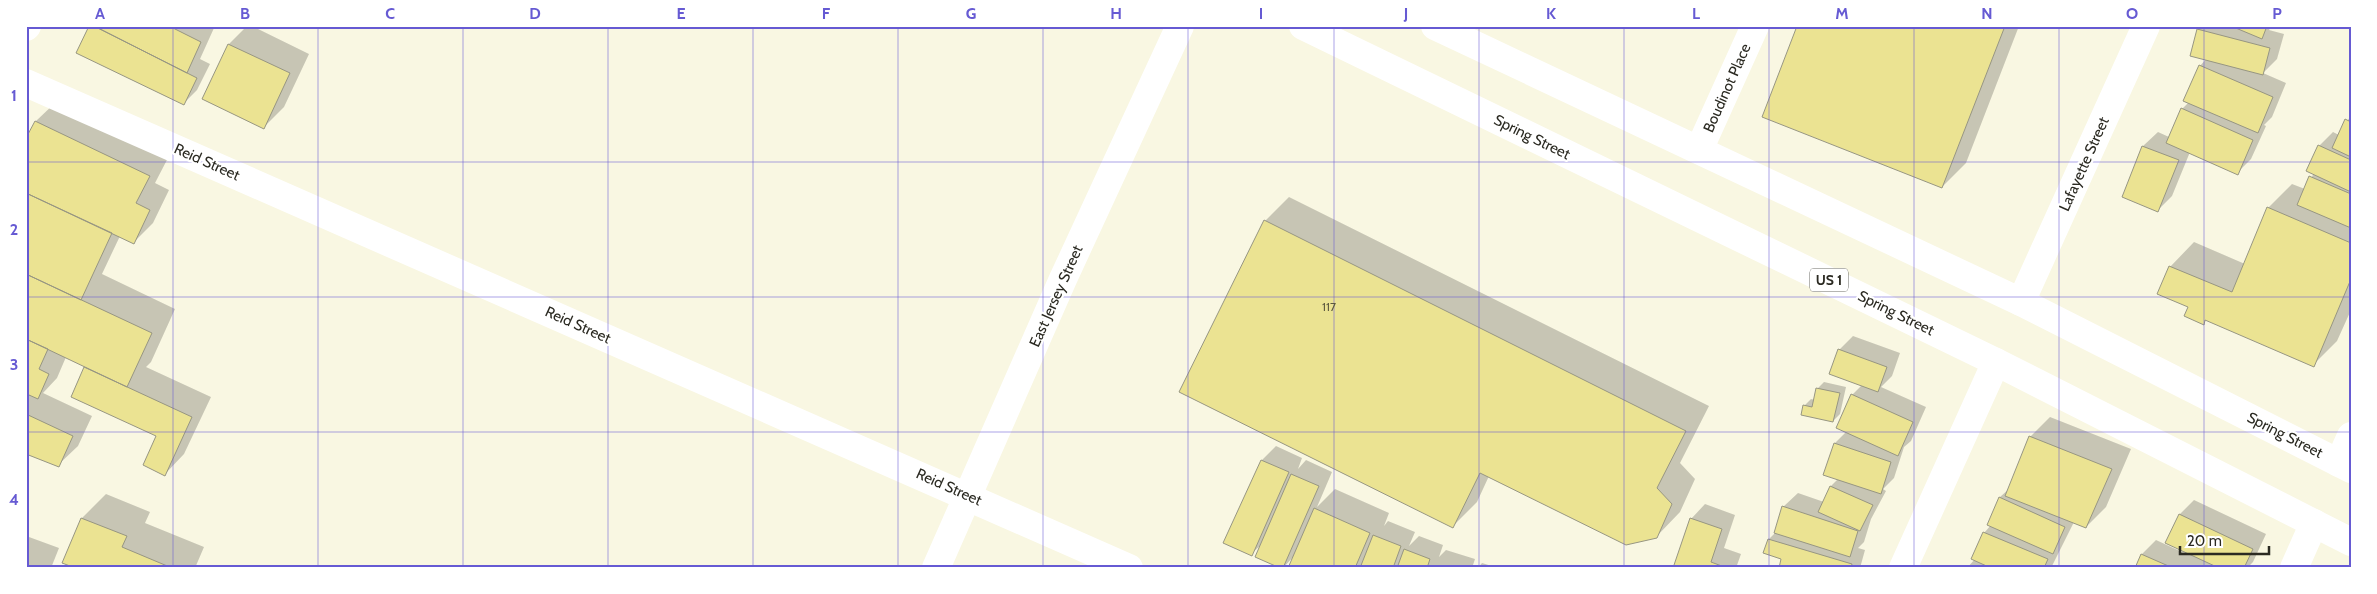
<svg xmlns="http://www.w3.org/2000/svg" width="2377" height="594" viewBox="0 0 2377 594" font-family="Cabin,sans-serif">
<style>
.shadow{fill:#0003}
.building{fill:#ebe392;stroke:#979682}
.lines{fill:none;stroke-linecap:round;stroke-linejoin:round}
.minor{stroke:#fff;stroke-width:28}
.tertiary{stroke:#fff;stroke-width:28}
.trunk{stroke:#fff;stroke-width:28}
.grid{fill:none;stroke:#665ad3;stroke-width:1;stroke-opacity:0.55}
.labels{text-anchor:middle;dominant-baseline:central;stroke-width:4.5;stroke-linejoin:round;paint-order:stroke}
.number-label{font-size:12px;fill:#5b583e}
.shield{fill:#fff;stroke:#6b6a64;stroke-width:1}
.shield-label{font-size:14px;font-weight:bold;fill:#2b2a22}
.street-label{font-size:15px;fill:#2b2a22;stroke:#fff}
.neatline{fill:none;stroke:#665ad3;stroke-width:2}
.grid-label{font-size:16px;text-anchor:middle;font-weight:bold;fill:#665ad3}
</style>
<rect width="100%" height="100%" fill="#f9f7e2"/>
<path class="shadow" d="M90,26H211L214,28L200,59L210,64L197,90L183,104Z
M247,26H252L309,54L284,107L264,127L204,98L229,44Z
M1798,26H2019L1966,163L1942,187Z
M2201,26H2272L2269,30L2284,34L2277,59L2263,73L2286,83L2272,117L2264,125L2266,126L2251,159L2237,173L2190,152L2172,196L2158,210L2124,196L2143,146L2158,132L2169,137L2182,109L2189,102L2200,66L2206,59L2198,29Z
M56,102L169,156L155,183L169,190L153,223L133,243L120,236L102,274L175,309L151,362L146,367L211,397L184,454L165,474L158,436L72,396L86,366L66,357L57,378L43,393L92,416L78,446L58,465L26,452V142L36,121Z
M2351,115V310L2337,341L2313,365L2207,320L2203,323L2190,306L2159,293L2170,267L2194,242L2245,264L2268,208L2292,184L2305,189L2314,173L2319,146L2333,132L2339,135Z
M1289,197L1709,406L1680,463L1695,479L1680,512L1656,537L1489,476L1477,502L1453,526L1265,221Z
M1853,336L1900,353L1892,376L1881,387L1926,407L1911,441L1904,447L1894,478L1883,489L1886,491L1871,519L1864,542L1858,548L1865,550L1860,568H1780L1783,558L1765,553L1769,539L1775,533L1783,507L1798,493L1824,502L1831,486L1839,478L1835,443L1846,432L1852,395L1862,385L1839,350Z
M1824,382L1846,387L1840,414L1833,421L1804,406L1811,399L1815,400L1817,389Z
M2050,417L2131,449L2106,507L2086,527L2074,522L2051,568H1967L1975,559L1984,533L1991,525L1988,524L2000,497L2010,488L2030,437Z
M1276,446L1302,458L1298,469L1306,460L1332,472L1317,507L1335,489L1389,513L1384,526L1388,521L1415,532L1409,546L1419,536L1443,545L1439,557L1446,550L1475,559L1472,568H1290L1295,555L1283,568L1261,545L1251,554L1225,543L1262,460Z
M106,494L150,512L145,523L204,547L195,568H70L82,518Z
M2194,500L2266,534L2253,562L2247,568H2136L2142,554L2156,540L2182,552L2180,514Z
M1705,504L1735,515L1724,548L1741,554L1736,568H1674L1691,519Z
M29,537L59,548L51,568H26V540Z
M1482,563L1498,568H1478Z
M1016,565L1023,568H1012Z"/>
<path class="building" d="M89,26H94L197,78L184,105L76,53Z
M94,26H169L201,42L187,73Z
M1797,26H2005L1942,188L1762,117Z
M2231,26H2267L2262,39Z
M2197,29L2270,48L2263,75L2190,56Z
M228,44L290,73L264,129L202,99Z
M2199,65L2273,97L2258,133L2183,101Z
M2181,108L2253,140L2238,175L2166,143Z
M2345,119L2351,122V157L2332,148Z
M35,121L150,176L136,203L150,210L134,244L26,193V138Z
M2318,145L2351,160V192L2306,171Z
M2142,146L2179,160L2158,212L2122,197Z
M2309,176L2351,194V228L2297,205Z
M26,193L112,233L81,300L26,274Z
M2267,207L2351,243V279L2314,367L2205,320L2204,325L2184,316L2188,307L2157,294L2169,266L2232,292Z
M1264,220L1686,431L1657,488L1672,504L1657,538L1626,545L1480,473L1453,528L1179,392Z
M26,274L152,333L127,387L26,339Z
M26,339L48,349L39,369L49,374L38,399L29,395L26,402Z
M1838,349L1887,367L1878,392L1829,374Z
M84,367L192,417L165,476L143,465L156,436L71,397Z
M1816,388L1840,393L1833,422L1801,415L1803,405L1812,407Z
M1851,394L1913,422L1898,456L1836,428Z
M26,414L73,436L59,467L26,454Z
M2029,436L2112,469L2086,528L2005,496Z
M1834,443L1891,462L1881,494L1823,475Z
M1261,460L1289,472L1252,556L1223,543Z
M1291,474L1319,486L1283,568H1280L1255,557Z
M1830,486L1873,505L1860,531L1818,512Z
M1999,497L2065,527L2053,554L1987,525Z
M1782,506L1858,531L1850,557L1774,533Z
M1314,508L1370,533L1355,568H1288Z
M2179,514L2253,549L2244,568H2219L2165,543Z
M81,518L127,536L122,547L172,568H69L70,566L62,563Z
M1690,518L1722,529L1711,562L1727,568H1673Z
M1983,532L2048,559L2044,568H1991L1971,559Z
M1373,535L1401,546L1393,568H1360Z
M1768,539L1852,564L1851,568H1779L1781,559L1763,553Z
M1404,549L1430,559L1427,568H1397Z
M2141,554L2173,568H2135Z"/>
<g class="lines">
<path class="minor" d="M26,83L1129,568
M1699,150L1755,26
M2021,302L2146,26
M2339,463L2351,436
M1903,568L1996,362
M2294,568L2314,523"/>
<path class="tertiary" d="M26,27L27,26
M936,568L1063,279L1180,26"/>
<path class="trunk" d="M1303,26L1996,362L2351,542
M1435,26L2021,302L2351,469"/>
</g>
<path class="grid" d="M173,26V568M318,26V568M463,26V568M608,26V568M753,26V568M898,26V568M1043,26V568M1188,26V568M1334,26V568M1479,26V568M1624,26V568M1769,26V568M1914,26V568M2059,26V568M2204,26V568M26,162H2351M26,297H2351M26,432H2351"/>
<g class="labels">
<g class="number-label">
<text x="1329" y="306">117</text>
</g>
<rect class="shield" x="1810" y="268.5" width="38" height="23" rx="4"/>
<g class="shield-label">
<text x="1829" y="280">US 1</text>
</g>
<g class="street-label">
<text transform="translate(1727 88) rotate(-66)">Boudinot Place</text>
<text transform="translate(1532 137) rotate(26)">Spring Street</text>
<text transform="translate(207 162) rotate(24)">Reid Street</text>
<text transform="translate(2084 164) rotate(-66)">Lafayette Street</text>
<text transform="translate(1056 296) rotate(-66)">East Jersey Street</text>
<text transform="translate(1896 313) rotate(26)">Spring Street</text>
<text transform="translate(578 325) rotate(24)">Reid Street</text>
<text transform="translate(2285 435) rotate(27)">Spring Street</text>
<text transform="translate(949 487) rotate(24)">Reid Street</text>
</g>
</g>
<rect width="2377" height="594" fill="none" stroke="#ffffff" stroke-width="55"/>
<path d="M2180 546v8h89v-8" fill="none" stroke="#2b2a22" stroke-width="2.5"/>
<text x="2187" y="546" font-size="15" fill="#2b2a22" stroke="#ffffff" stroke-width="4" paint-order="stroke">20 m</text>
<rect x="28" y="28" width="2322" height="538" class="neatline"/>
<g class="grid-label">
<text x="100" y="19">A</text>
<text x="245" y="19">B</text>
<text x="390" y="19">C</text>
<text x="535" y="19">D</text>
<text x="681" y="19">E</text>
<text x="826" y="19">F</text>
<text x="971" y="19">G</text>
<text x="1116" y="19">H</text>
<text x="1261" y="19">I</text>
<text x="1406" y="19">J</text>
<text x="1551" y="19">K</text>
<text x="1696" y="19">L</text>
<text x="1842" y="19">M</text>
<text x="1987" y="19">N</text>
<text x="2132" y="19">O</text>
<text x="2277" y="19">P</text>
<text x="14" y="101">1</text>
<text x="14" y="235">2</text>
<text x="14" y="370">3</text>
<text x="14" y="505">4</text>
</g>
</svg>
